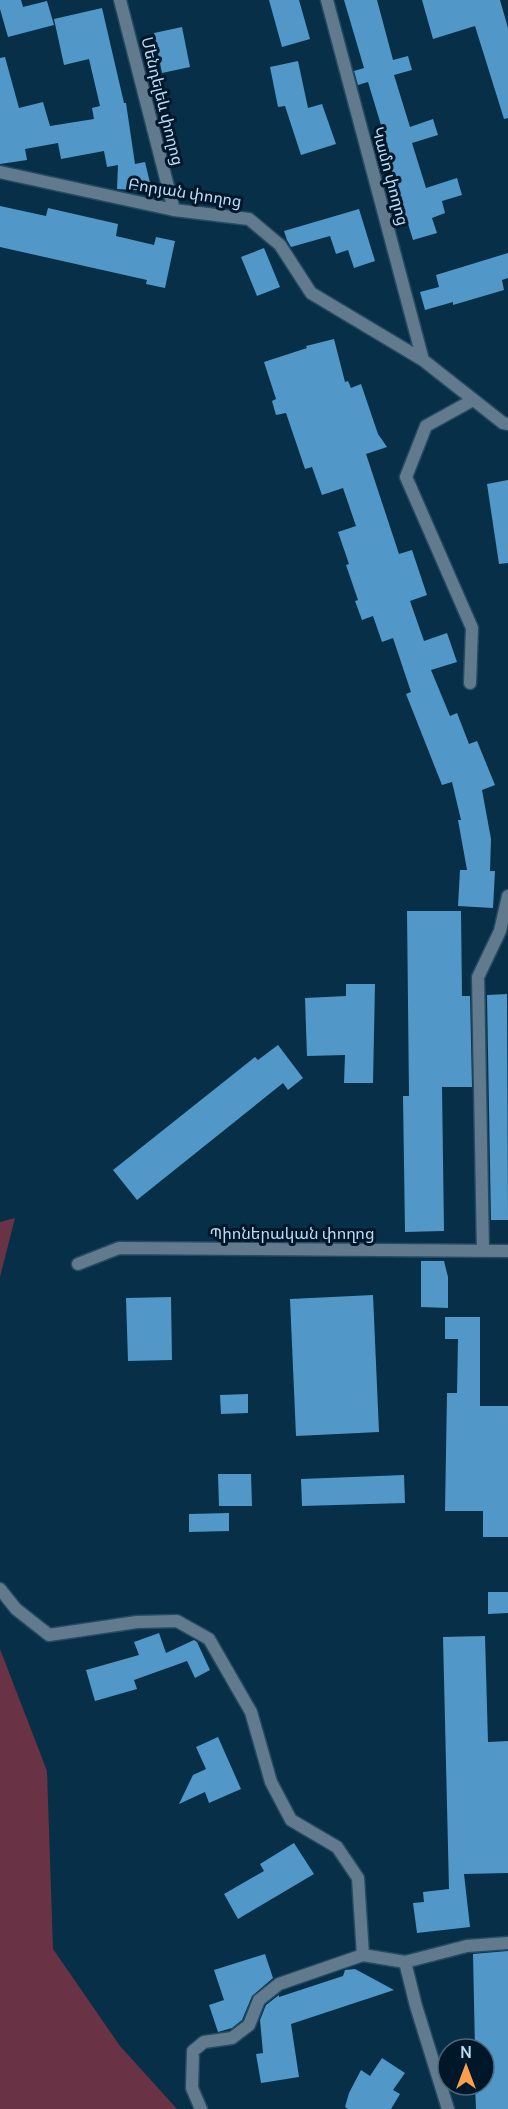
<svg xmlns="http://www.w3.org/2000/svg" width="508" height="2109" viewBox="0 0 508 2109" font-family="Manrope,'Noto Sans Armenian',sans-serif">
<style>
.green{fill:#693345}
.building{fill:#5198c8}
.lines{fill:none;stroke-linecap:round;stroke-linejoin:round}
.street-casing{stroke:#244b63;stroke-width:15}
.street{stroke:#617a8d;stroke-width:12}
.labels{text-anchor:middle;dominant-baseline:central;stroke-width:6;stroke-linejoin:round;paint-order:stroke}
.street-label{font-size:16px;fill:#badcf6;stroke:#001729}
</style>
<rect width="100%" height="100%" fill="#072f47"/>
<path class="green" d="M15,1218L0,1277V1222Z
M0,1649L47,1771L53,1949L120,2046L177,2109H0Z"/>
<path class="building" d="M0,0H21L23,7L47,1L54,25L8,37L0,9Z
M269,0H299L310,39L282,47Z
M344,0H377L393,60L408,56L412,70L394,75L410,127L433,119L438,135L412,143L426,188L457,178L462,195L442,201L445,213L432,218L437,233L413,240L381,135H384L368,82L358,85L354,71L364,68Z
M422,0H500L508,28V118L504,119L475,26L433,39Z
M102,8L124,103H126L135,164L145,162L152,191L117,189L118,165L107,167L104,151L61,159L58,143L25,149L27,160L0,164V58L5,57L19,108L43,102L50,126L94,119L92,108L100,106L89,59L64,65L54,19Z
M182,27L190,67L162,73L154,33Z
M298,61L308,108L322,104L336,144L301,155L285,106L278,107L270,67Z
M0,206L46,216L48,208L118,224L116,236L154,245L156,237L175,241L165,288L146,284L147,280L0,247Z
M359,209L375,261L354,268L348,250L336,254L330,236L291,247L287,240L284,231Z
M264,248L280,287L257,296L241,257Z
M508,253V278L502,280L504,290L453,305V302L425,310L420,292L439,287L436,275Z
M334,339L345,382L348,381L351,388L361,384L378,434L387,447L366,454L399,554L412,550L427,595L410,601L424,641L447,633L457,662L431,670L450,716L457,713L469,744L477,741L495,785L482,790L491,839L490,871H495L493,908L458,906L460,870H467L458,820H461L452,782L442,785L406,694L411,692L393,638L382,642L373,616L362,620L355,601L358,600L346,565L349,564L338,532L356,526L343,488L322,495L312,467L305,469L286,413L276,415L272,401L276,399L264,362L307,348L306,346Z
M508,480V563L499,564L487,484Z
M407,911H461L462,996H470L472,1087H442L444,1231L405,1232L403,1096H409Z
M346,984H375L373,1083H344L345,1055L307,1056L305,998L346,996Z
M507,994L508,1220H491L487,995Z
M278,1045L303,1078L288,1090L283,1083L137,1200L113,1170L255,1057L258,1060Z
M421,1261H444L448,1277V1308L421,1307Z
M373,1295L379,1432L296,1436L290,1299Z
M171,1297L172,1360L128,1361L126,1298Z
M445,1317H480V1406H508V1537H483V1511H445L447,1393H457L458,1339H445Z
M248,1394V1413L221,1414L220,1395Z
M218,1474H251L252,1506H219Z
M404,1475L405,1503L302,1506L301,1479Z
M229,1513V1531L189,1532V1514Z
M488,1592H508V1613L488,1614Z
M159,1633L166,1653L194,1640L197,1642L210,1670L195,1678L187,1661L134,1680L137,1689L95,1701L86,1670L139,1655L134,1642Z
M485,1636L488,1742L508,1741V1873L464,1874L470,1927L417,1933L413,1903L424,1902L423,1892L449,1889L443,1637Z
M218,1737L241,1789L209,1803L205,1792L179,1804L193,1775L206,1769L196,1747Z
M294,1843L314,1874L238,1919L224,1894L264,1871L260,1864Z
M508,1951V2109H476L475,2085H484V2049H475L473,1954Z
M265,1954L273,1978L252,1996L242,2020L232,2028L218,2032L209,2005L224,2000L214,1970Z
M355,1969L394,1990L291,2024L299,2077L261,2083L256,2054L263,2053L260,2020L266,2005L279,1995V1997L343,1976L345,1970Z
M382,2058L405,2073L393,2090L400,2094L391,2109H348L345,2107L349,2093L361,2070L370,2076Z"/>
<g class="lines">
<g class="street-casing">
<path id="street" d="M120,0L174,210
M327,0L423,360
M0,172L174,210L249,219L280,245L311,293L423,360L503,423L508,424
M470,683L472,628L406,477L426,426L473,400
M483,1251L478,977L500,931L508,896
M78,1264L119,1248L508,1251
M0,1589L16,1609L49,1635L137,1622L177,1621L209,1639L251,1712L271,1782L291,1820L337,1847L358,1878L363,1955
M405,1962L416,2006L448,2109
M201,2109L192,2088L193,2051L204,2042L232,2038L249,2025L259,2000L279,1984L363,1955L405,1962L467,1946L508,1943"/>
</g>
<use href="#street" class="street"/>
</g>
<g class="labels">
<g class="street-label">
<text transform="translate(163 101) rotate(76)">Մենդելեև փողոց</text>
<text transform="translate(391 176) rotate(75)">Կամո փողոց</text>
<text transform="translate(185 192) rotate(9)">Բորյան փողոց</text>
<text x="292" y="1233">Պիոներական փողոց</text>
</g>
</g>
<g transform="translate(466 2067)"><circle r="28" fill="#001729" stroke="#4a667b" stroke-width="1.5"/>
<path d="M0-4.5L10 22L0 15L-10 22Z" fill="#f9a04d"/>
<text y="-9" font-size="16" font-weight="bold" text-anchor="middle" fill="#badcf6">N</text>
</g>
</svg>
